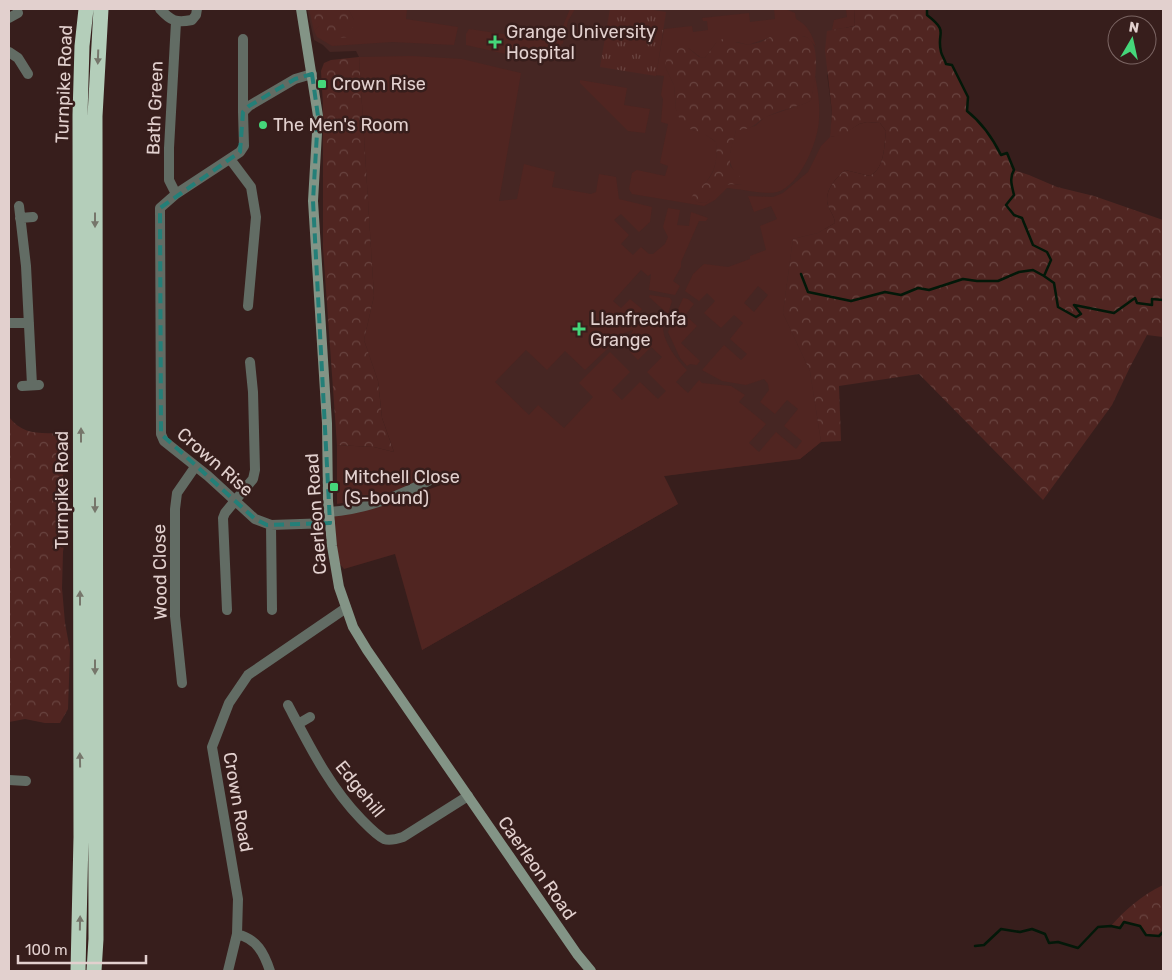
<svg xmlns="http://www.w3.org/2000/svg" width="1172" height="980" viewBox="0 0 1172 980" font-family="Rubik,sans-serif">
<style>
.built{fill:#462623}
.grass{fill:#502521;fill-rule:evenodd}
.forest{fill:url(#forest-crowns)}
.park{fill:url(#park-tufts)}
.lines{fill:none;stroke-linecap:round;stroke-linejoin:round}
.stream{stroke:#031809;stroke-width:2.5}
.street{stroke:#626c64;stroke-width:10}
.secondary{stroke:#839486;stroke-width:10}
.highway{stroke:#b4ceba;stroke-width:15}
.oneway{fill:#76766b}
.marked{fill:none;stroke:#247f78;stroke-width:4;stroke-dasharray:10 6;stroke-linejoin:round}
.poi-dot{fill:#45d77a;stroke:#371e1c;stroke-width:2}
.labels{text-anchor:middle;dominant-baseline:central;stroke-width:5;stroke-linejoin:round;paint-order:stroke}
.poi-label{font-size:18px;fill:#e2d0ce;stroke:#371e1c;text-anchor:start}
.street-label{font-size:18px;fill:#e2d0ce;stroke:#371e1c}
</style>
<defs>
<pattern id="forest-crowns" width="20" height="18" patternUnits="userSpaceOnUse" patternTransform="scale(1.25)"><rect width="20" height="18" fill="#502521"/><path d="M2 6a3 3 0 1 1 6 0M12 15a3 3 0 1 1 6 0" fill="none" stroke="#694440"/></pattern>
<pattern id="park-tufts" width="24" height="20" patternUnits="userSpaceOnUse" patternTransform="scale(1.25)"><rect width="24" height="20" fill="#502521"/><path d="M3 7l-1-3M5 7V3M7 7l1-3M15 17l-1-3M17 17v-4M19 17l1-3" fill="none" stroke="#694440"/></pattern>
</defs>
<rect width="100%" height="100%" fill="#371e1c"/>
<path class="built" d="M307,9H854L827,74L832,112L815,399L821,442L800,459L664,476L678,504L422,650L443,490L433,470L418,473L378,381L364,340L374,296L359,57L356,51L330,52L323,45L314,40Z"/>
<path class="grass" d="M348,9H407L406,19L458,27L454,45L392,42L332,46L317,37L314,31L319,26L354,20Z
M570,9H575L568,21L563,43L554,52L544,58L532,60L466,45V34L469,29L552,41L560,33Z
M774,9H785L795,13L796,19C808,25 812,35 816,47L809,39L804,36L771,37L748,45L737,42L716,43L705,58L700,57L688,48L665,66L674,85L676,109L692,130L701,131L716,142C719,171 710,178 692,198L698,202L706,203C720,187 720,182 743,185C725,160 728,159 736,130L755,126L765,117L806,103L811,100L815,76C818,90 820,104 819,118C819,140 800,186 777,192C764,195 741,189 727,188L715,200L704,206L632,194L629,189L632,173L637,170L665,176L668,166L660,163L668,124L661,122L663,99L661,95L664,76L656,75L664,29L692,26L693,32L708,30L707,21H703L702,18L749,13L750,22L775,19Z
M846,9H854L855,26L832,30L834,20L847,17Z
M412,56L462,59L521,73L499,201L517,199L524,164L555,172L552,187L591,194L596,192L599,174L616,177L619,199L652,207L650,222L639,232L621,214L614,220L629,235L621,244L633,255L641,247L649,254H653L665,244L668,237L663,227L668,208L680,210L677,225L689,226L691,212L708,218L706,221H699L681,262V267L673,281L680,286L675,295L649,290L651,274L648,276L641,270L613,301L621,308L630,299L642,309L637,316L648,326L661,311L667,315C665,319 663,323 663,327C663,342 677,360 687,370L676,382L688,393L699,380L702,383L731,386L745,395L739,402L766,424L749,443L759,452L776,432L796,449L802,441L784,426L798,409L787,400L775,414L760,402L769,390L768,384L764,379L746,385L722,381L702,370L724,345L741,360L747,354L730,339L743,323L734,315L721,328L704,313L715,301L707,293L699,301L685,291L693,274L704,264L728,267L750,259V256L766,250L760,226L777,219L771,206L754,212L748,196L773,197L783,193L808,172L821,146L830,137L843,134L859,124L867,122L880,123L886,131C884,146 885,168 870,176L845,170C835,179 822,193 829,208C832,214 834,216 835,223L818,233L793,239L783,313L810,371L821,442L800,459L664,476L678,504L422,650L395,554L344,569L338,562L334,515L390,503L441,485L433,470L422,475L410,486L371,498L337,504V445L374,447L394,452L382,418L378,381L364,340L374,296L359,57ZM758,286L768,295L754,312L744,303ZM633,330L630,337L637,346L630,352L638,360L651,347L662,357L647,372L666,391L658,399L640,382L622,400L612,390L630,372L610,352L579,383L593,397L564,428L538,405L529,415L495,382L526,350L547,370L565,351L585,370L624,333Z
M580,80L627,88L624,105L650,109L645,133L628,131L580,83Z
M650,295L670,298L672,301L668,314L649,297Z
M683,298L688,299L694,304L685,315L697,326L681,343L700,361L697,365L690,364L687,366L680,358L668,332Z"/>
<path class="forest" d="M309,9H348L354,20L350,37L336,38L319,26L314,31Z
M854,9H927V15C950,33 936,31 941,52C942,56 945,60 946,64L952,65L968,97L967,111C981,122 993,138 1000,155L1007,153L1014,170L1029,175L1057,187L1094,196L1163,220V337L1147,335L1130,367L1112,405L1043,500L919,374L839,386L841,441L821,442L810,371L783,313L793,239L818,233L835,223C834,216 832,214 829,208C822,193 835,179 845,170L870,176C885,168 884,146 886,131L880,123L867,122L859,124L843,135L830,137L832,112L825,50L827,31L855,26Z
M777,33C786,35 800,34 808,38C822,47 814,86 811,100L806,103C793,108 780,110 768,116C755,122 753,131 736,130L730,153V166L745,182L743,185C720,182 721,188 706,203L698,202L691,198C696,189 705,185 710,177C717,168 717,152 716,142C705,132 694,131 682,126L676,109L674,85L665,66L667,56L672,49L680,47L688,48L699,57L705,58L716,43L722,39L748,45L761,42Z
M359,57L374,296L364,340L378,381L382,418L394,452L374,447L337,445L323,248V105L321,71L324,63L331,60Z
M9,417C21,433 37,434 57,433L68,511L63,552L62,588L65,623L70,650L68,709L60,723H45L25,719L9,722Z
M1163,885V932L1159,936L1146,935L1140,926L1124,922L1120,928L1111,926C1126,909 1142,895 1163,885Z"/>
<path class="park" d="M610,9H647L666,12L656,76L600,67Z"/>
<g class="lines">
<path class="stream" d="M927,9V15C950,33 936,31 941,52C942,56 945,60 946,64L952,65L968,97L967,111C981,122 993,139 1001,155L1007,153L1014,170C1009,178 1012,186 1014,195L1006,205L1014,215L1022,218L1033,245L1047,252L1051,260L1044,276L1054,283L1058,307L1076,317L1081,314L1074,305L1114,313L1135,298L1137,303L1152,305V299L1163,300
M801,274L808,292L851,301L885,292L901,295L918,288L929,290L963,279L977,281H998L1019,272L1033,270L1044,276
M975,946L984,945L1001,929L1020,932L1032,929L1045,934L1049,943L1058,942L1078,948L1098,927L1111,926L1120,928L1124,922L1140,926L1146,935L1159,936L1163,932"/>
<path class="street" d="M160,9C171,21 176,23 192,20L196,15L197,9
M9,18L18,13
M243,39V112
M9,52L18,58L28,74
M312,74L295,79L249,106L243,112L244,146L240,152L176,194L160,208L161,434L164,441L208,476L255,519L271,525L330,523
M230,159L251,187L256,217L248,306
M176,194L169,180V148L176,22
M19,206L26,266L32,385
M20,218L33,217
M9,323H29
M22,386L39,385
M329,512C368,509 402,495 436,477
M271,525L272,610
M227,610L223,518L225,513L253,479L255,470L253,392L250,362
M182,683L175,616V509L177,493L195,467
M288,705C309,745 329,786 361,819C368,826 375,834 384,839C390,841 397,839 403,837L468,796
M298,724L310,717
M9,780L26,781
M237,934C257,939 264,953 270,971
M228,971L237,934L238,899L212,747L229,703L248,675L346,608"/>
<path class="secondary" d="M301,9L318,116L313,201L327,423L328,501L332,546L339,587L353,627L367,650L577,954L591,971"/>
<path class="highway" d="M78,971L81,837L80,115L82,46L86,9
M94,971L96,939L95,116L101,9"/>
</g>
<defs><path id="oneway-solid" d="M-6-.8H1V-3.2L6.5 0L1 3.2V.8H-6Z" transform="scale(1.25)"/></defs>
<g class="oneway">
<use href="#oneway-solid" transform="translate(98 57) rotate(92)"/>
<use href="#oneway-solid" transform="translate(95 220) rotate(90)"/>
<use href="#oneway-solid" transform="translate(81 435) rotate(-90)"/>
<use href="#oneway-solid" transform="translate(95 505) rotate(90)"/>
<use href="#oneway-solid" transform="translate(80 598) rotate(-90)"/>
<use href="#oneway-solid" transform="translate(95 667) rotate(90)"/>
<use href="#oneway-solid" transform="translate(80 760) rotate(-91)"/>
<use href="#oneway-solid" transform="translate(80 923) rotate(-89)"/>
</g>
<path class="marked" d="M312,74L318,116L313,201L330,523L267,525L255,519L161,434L160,208L240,152L243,112L249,106L295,79Z"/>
<g class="poi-dot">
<path d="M492.5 34.5h5v5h5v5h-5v5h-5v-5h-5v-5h5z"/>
<rect x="317" y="79" width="10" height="10" rx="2.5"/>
<circle cx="263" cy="125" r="5"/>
<path d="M576.5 321.5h5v5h5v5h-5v5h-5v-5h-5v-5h5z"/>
<rect x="329" y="482" width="10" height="10" rx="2.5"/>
</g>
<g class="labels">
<g class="poi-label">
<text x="506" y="32">Grange University<tspan x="506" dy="21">Hospital</tspan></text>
<text x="332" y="84">Crown Rise</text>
<text x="273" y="125">The Men's Room</text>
<text x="590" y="319">Llanfrechfa<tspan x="590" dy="21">Grange</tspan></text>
<text x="344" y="477">Mitchell Close<tspan x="344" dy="21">(S-bound)</tspan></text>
</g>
<g class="street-label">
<text transform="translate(64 84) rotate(-88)">Turnpike Road</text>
<text transform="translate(155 108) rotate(-88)">Bath Green</text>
<text transform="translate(215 462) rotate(41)">Crown Rise</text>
<text transform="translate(62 490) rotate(-90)">Turnpike Road</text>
<text transform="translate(316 514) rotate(-94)">Caerleon Road</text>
<text transform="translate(160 572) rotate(-91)">Wood Close</text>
<text transform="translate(360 789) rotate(51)">Edgehill</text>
<text transform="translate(238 802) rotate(80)">Crown Road</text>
<text transform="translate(537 868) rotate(55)">Caerleon Road</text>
</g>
</g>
<rect width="1172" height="980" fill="none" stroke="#e2d0ce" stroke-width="20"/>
<g transform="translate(1132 40) rotate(9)"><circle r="24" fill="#371e1c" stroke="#7b6563"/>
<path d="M0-4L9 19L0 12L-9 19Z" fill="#45d77a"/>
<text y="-8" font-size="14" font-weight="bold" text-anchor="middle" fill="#e2d0ce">N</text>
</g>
<path d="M18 955v8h128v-8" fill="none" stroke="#e2d0ce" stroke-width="2.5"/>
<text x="25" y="955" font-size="15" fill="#e2d0ce" stroke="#371e1c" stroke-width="4" paint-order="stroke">100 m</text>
</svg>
